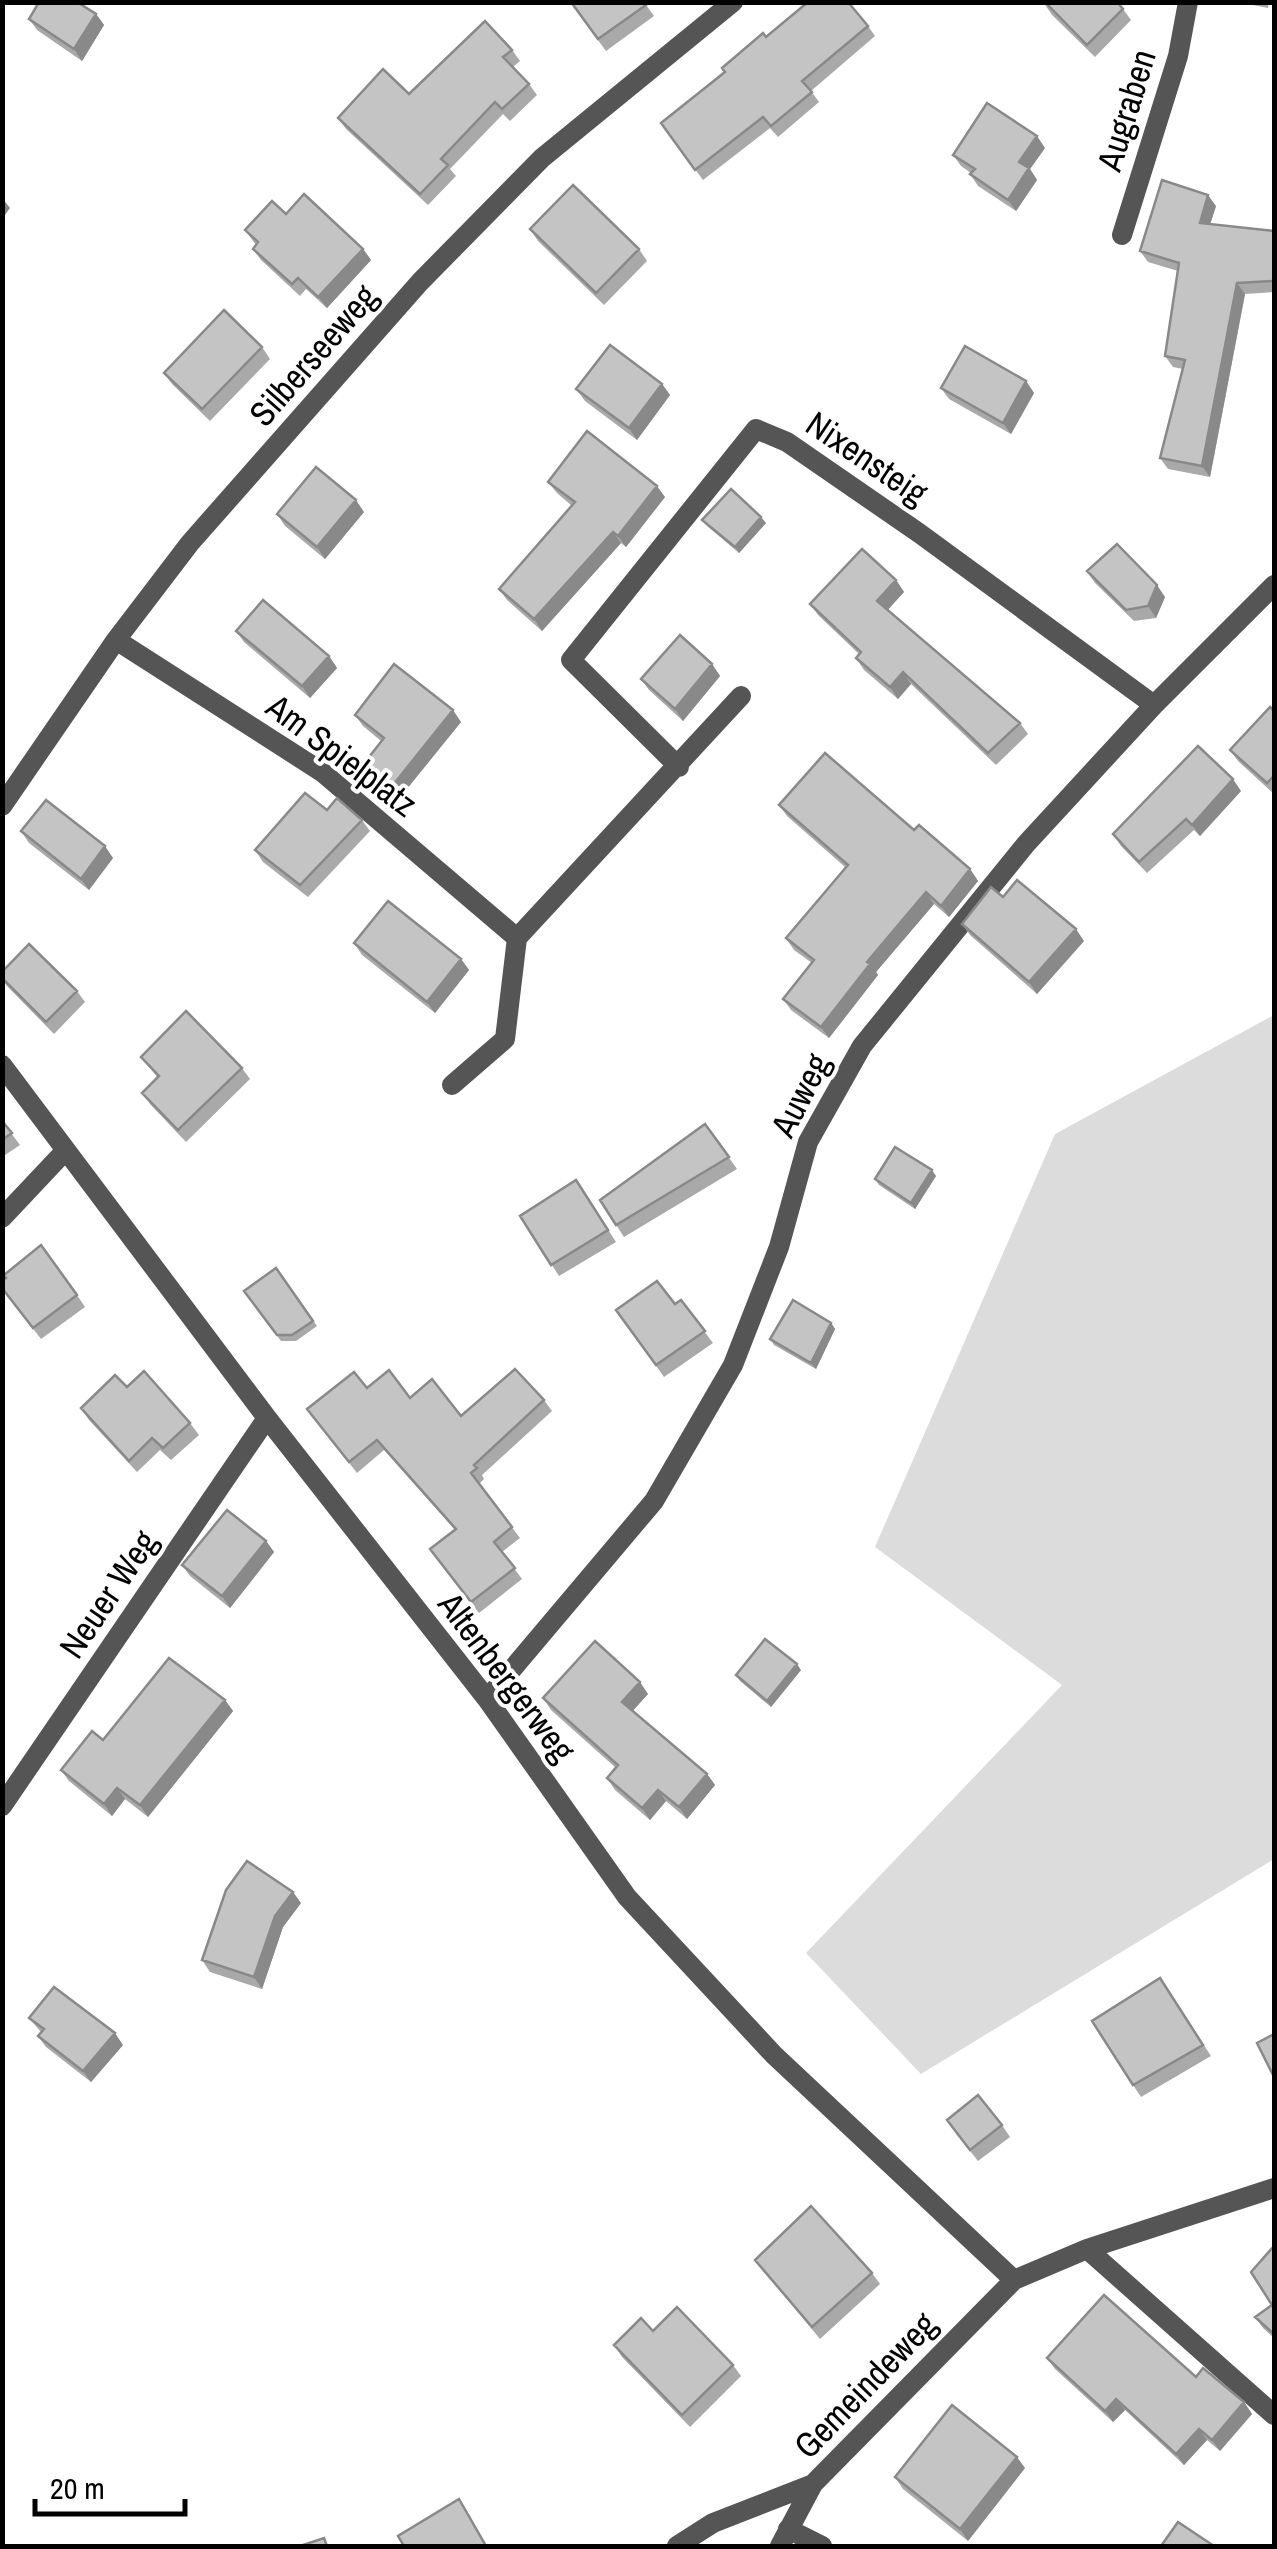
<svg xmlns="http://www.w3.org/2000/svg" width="1277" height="2549" viewBox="0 0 1277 2549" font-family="'Archivo Narrow',sans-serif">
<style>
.green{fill:#dcdcdc}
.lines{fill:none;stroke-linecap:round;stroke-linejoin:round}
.minor{stroke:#555;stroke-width:20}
.wall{fill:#a9a9a9}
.shaded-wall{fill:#898989}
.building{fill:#c4c4c4;stroke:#898989;stroke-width:2.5}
.labels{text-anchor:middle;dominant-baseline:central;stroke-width:8;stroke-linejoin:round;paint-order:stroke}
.street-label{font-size:35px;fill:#000;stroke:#fff}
</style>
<rect width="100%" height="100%" fill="#fff"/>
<path class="green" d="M1274,1015V1859L921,2074L806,1953L1062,1685L875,1547L1055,1134Z"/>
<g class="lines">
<path class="minor" d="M1122,235L1178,56L1188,2
M116,640L322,772L517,938L741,696
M679,767L571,660L756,429L787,442L919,533L1154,705
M2,806L116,640L190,543L420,282L542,158L733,2
M2,1065L267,1418L487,1699L627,1897L774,2055L1014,2280
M452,1085L505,1039L517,938
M2,1218L66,1150
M487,1699L654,1501L733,1365L779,1247L808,1142L862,1046L1026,844L1154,705L1274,585
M2,1806L267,1418
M1087,2249L1274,2415
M788,2529L822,2546
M677,2546L713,2523L813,2484
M780,2546L813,2484L1014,2280L1087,2249L1274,2188"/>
</g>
<path class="wall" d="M570,2H644L654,16L606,51Z
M1237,2H1269L1268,8Z
M1044,3L1123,9L1131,20L1095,57L1052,15Z
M96,14L104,25L82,61L37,30L29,19Z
M868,26L875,36L811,91L819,102L778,137L770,128L703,180L661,123L766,37Z
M512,50L520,61L513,67L529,84L537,95L510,121L503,114L450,169L456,176L428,205L346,129L338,118L409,94Z
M1045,148L1030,169L1037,180L1016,211L978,186L970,174L971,173L961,166L953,155Z
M1216,206L1210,224L1274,231V292L1245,294L1210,477L1168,469L1160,458L1183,369L1173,367L1165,356L1178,271L1148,262L1140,251Z
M286,214L363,249L371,260L327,308L306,289L300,296L261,260L253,249L256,245L245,230Z
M530,229L639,249L647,261L604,305L538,241Z
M262,347L270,359L210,421L172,384L164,373Z
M1026,381L1034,393L1011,434L949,399L941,388Z
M662,384L670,395L637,440L585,401L576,389Z
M548,482L665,497L626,547L621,543L542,631L507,600L499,589L572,506L557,493Z
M364,512L325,559L285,526L277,514Z
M702,520L766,523L739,553L707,526Z
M1087,571L1165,597L1156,618L1134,621L1095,583Z
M896,580L904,592L887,610L1020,723L1028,734L996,765L911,684L898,699L864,670L856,658L859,654L818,615L810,604Z
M236,631L329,656L337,668L310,698L244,642Z
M712,664L720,676L683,721L649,690L641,679Z
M1274,711V794L1238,761L1230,750Z
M355,715L461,722L389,811L362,788L354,776L381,741L363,726Z
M1241,791L1200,836L1194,830L1147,873L1121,846L1113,834Z
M779,805L914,830L970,869L978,881L949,917L934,904L876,972L878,975L829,1038L791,1010L783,999L812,963L794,950L786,938L845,867L787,816Z
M327,810L362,820L370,831L308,897L263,862L255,850Z
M21,831L113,858L89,890L29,843Z
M1003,897L1084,941L1037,994L970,935L962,924Z
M354,943L461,959L469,970L435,1013L362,955Z
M2,972L77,991L85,1002L54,1034L7,986L2,979Z
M141,1057L242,1068L250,1079L186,1142L150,1104L142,1093L158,1078Z
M2,1121L20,1145L2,1157Z
M705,1124L737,1169L624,1237L600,1200Z
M936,1176L915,1209L879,1185L875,1179Z
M576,1180L616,1242L559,1276L520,1216Z
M276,1268L317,1326L296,1341H281L244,1291Z
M2,1288L77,1295L85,1307L41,1339Z
M681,1300L713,1343L664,1377L616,1310L675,1304Z
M831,1323L835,1329L816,1369L774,1345L770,1339Z
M127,1387L190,1423L199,1435L171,1460L160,1450L137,1472L89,1420L81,1408Z
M367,1388L410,1398L461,1416L544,1400L552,1411L482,1475L484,1479L479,1484L520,1538L502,1552L522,1579L479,1613L438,1560L455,1530L384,1450L357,1473L307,1409Z
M266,1541L274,1552L230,1608L190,1576L182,1565Z
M801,1670L771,1707L740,1681L736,1675Z
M648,1694L632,1711L707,1774L715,1785L687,1819L666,1801L650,1820L615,1790L607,1778L616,1768L551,1710L543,1698Z
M225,1700L233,1711L148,1817L125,1799L112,1816L69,1781L61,1770L103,1740Z
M301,1903L283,1927L262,1989L210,1972L202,1960Z
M1160,1978L1211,2056L1141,2097L1133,2085Z
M29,2018L123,2045L91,2082L46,2047L38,2036L41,2032Z
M1002,2125L1010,2137L978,2161L955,2132Z
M1274,2246V2338L1263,2328L1255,2317L1272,2305Z
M755,2260L872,2273L880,2284L820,2339Z
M653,2331L733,2365L741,2376L690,2427L622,2357L614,2345Z
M1047,2358L1196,2377L1244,2402L1252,2414L1220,2451L1207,2440L1184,2465L1125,2410L1113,2422L1055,2369Z
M1025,2468L968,2541L903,2489L895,2477Z"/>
<path class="shaded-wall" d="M96,14L104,25L82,61L74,49Z
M1037,136L1045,148L1030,169L1037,180L1016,211L1008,200L1019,162Z
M1208,195L1216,206L1207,234L1200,223Z
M2,198L10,208L2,219Z
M363,249L371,260L327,308L318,297Z
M1237,283L1245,294L1210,477L1202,466Z
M1026,381L1034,393L1011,434L1003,423Z
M662,384L670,395L637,440L629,428Z
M657,486L665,497L626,547L618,536Z
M356,500L364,512L325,559L317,547Z
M761,517L766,523L739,553L735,547Z
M613,532L621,543L542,631L534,619Z
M896,580L904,592L885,613L877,601Z
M1157,585L1165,597L1156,618L1148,606Z
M329,656L337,668L310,698L302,686Z
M712,664L720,676L683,721L675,709Z
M903,672L911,684L898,699L890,687Z
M453,710L461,722L389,811L381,800Z
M1233,779L1241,791L1200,836L1192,825Z
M105,846L113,858L89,890L81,879Z
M970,869L978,881L949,917L941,906Z
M926,892L934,904L876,972L878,975L829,1038L821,1027L867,962Z
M1076,929L1084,941L1037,994L1029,982Z
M461,959L469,970L435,1013L427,1002Z
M932,1170L936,1176L915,1209L911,1203Z
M831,1323L835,1329L816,1369L811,1363Z
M266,1541L274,1552L230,1608L222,1596Z
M797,1664L801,1670L771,1707L767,1701Z
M640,1682L648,1694L630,1714L622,1702Z
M225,1700L233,1711L148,1817L140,1805Z
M707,1774L715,1785L687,1819L679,1807Z
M117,1788L125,1799L112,1816L104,1804Z
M658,1790L666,1801L650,1820L642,1808Z
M293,1892L301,1903L283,1927L262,1989L254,1977L275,1916Z
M115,2033L123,2045L91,2082L83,2071Z
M1116,2399L1125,2410L1113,2422L1105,2411Z
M1244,2402L1252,2414L1220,2451L1212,2440Z
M1199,2429L1207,2440L1184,2465L1176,2454Z
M1017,2457L1025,2468L968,2541L960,2529Z"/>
<path class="building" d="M39,2H77L96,14L74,49L29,19Z
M571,2H644L646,5L598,39Z
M808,2H848L868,26L802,81L812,92L771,126L763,117L695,170L661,123L725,72L722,68L763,33L766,37Z
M1045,2H1117L1123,9L1087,45Z
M485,21L512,50L503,57L529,84L502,109L495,102L441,159L448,165L420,194L338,118L383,69L409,94Z
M987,103L1037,136L1019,162L1029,168L1008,200L970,174L975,169L953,155Z
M1162,180L1208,195L1200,223L1274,231V281L1237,283L1202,466L1160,458L1185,360L1165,356L1179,263L1140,251Z
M573,185L639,249L596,293L530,229Z
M304,194L363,249L318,297L298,278L292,284L253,249L258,242L245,230L272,201L286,214Z
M224,310L262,347L202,409L164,373Z
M610,345L662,384L629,428L576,389Z
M965,346L1026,381L1003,423L941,388Z
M587,431L657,486L618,536L613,532L534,619L499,589L575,502L548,482Z
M316,467L356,500L317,547L277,514Z
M731,489L761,517L735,547L702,520Z
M1117,544L1157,585L1148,606L1126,610L1087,571Z
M862,549L896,580L877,601L1020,723L988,753L903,672L890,687L856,658L861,652L810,604Z
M263,600L329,656L302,686L236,631Z
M680,635L712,664L675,709L641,679Z
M394,664L453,710L381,800L354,776L384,738L355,715Z
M1270,707L1274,711V776L1267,783L1230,750Z
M1198,746L1233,779L1192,825L1186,819L1139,862L1113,834Z
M825,753L914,830L919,825L970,869L941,906L926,892L867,962L870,964L821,1027L783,999L814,960L786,938L848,865L779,805Z
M305,793L327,810L337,798L362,820L300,885L255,850Z
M46,800L105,846L81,879L21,831Z
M1017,880L1076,929L1029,982L962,924L991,887L1003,897Z
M388,901L461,959L427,1002L354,943Z
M29,944L77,991L46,1022L2,978V972Z
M186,1011L242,1068L178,1130L142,1093L159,1076L141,1057Z
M2,1121L12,1133L2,1140Z
M705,1124L729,1157L616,1225L600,1200Z
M895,1147L932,1170L911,1203L875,1179Z
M576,1180L608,1230L551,1265L520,1216Z
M41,1245L77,1295L33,1328L2,1288V1280L6,1278L4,1275Z
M276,1268L313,1321L292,1335H277L244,1291Z
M657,1281L675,1304L681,1300L705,1331L656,1365L616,1310Z
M793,1300L831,1323L811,1363L770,1339Z
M515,1369L544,1400L474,1465L477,1468L471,1473L512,1527L494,1542L515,1568L471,1602L430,1549L456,1529L377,1440L349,1462L307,1409L354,1372L367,1388L389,1370L410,1398L432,1379L461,1416Z
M144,1371L190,1423L163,1448L152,1438L129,1461L81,1408L115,1375L127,1387Z
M227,1510L266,1541L222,1596L182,1565Z
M765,1639L797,1664L767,1701L736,1675Z
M595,1641L640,1682L622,1702L707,1774L679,1807L658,1790L642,1808L607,1778L618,1765L543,1698Z
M169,1658L225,1700L140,1805L117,1788L104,1804L61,1770L92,1731L103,1740Z
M247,1861L293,1892L275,1916L254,1977L202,1960L226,1890Z
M1160,1978L1203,2045L1133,2085L1092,2021Z
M54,1987L115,2033L83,2071L38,2036L44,2029L29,2018Z
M1274,2034V2077L1257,2043Z
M978,2095L1002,2125L970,2150L947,2120Z
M811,2206L872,2273L812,2327L755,2260Z
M1274,2246V2334L1255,2317L1272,2305L1251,2272Z
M1104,2295L1196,2377L1203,2368L1244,2402L1212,2440L1199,2429L1176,2454L1116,2399L1105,2411L1047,2358Z
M677,2307L733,2365L682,2415L614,2345L641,2318L653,2331Z
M952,2405L1017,2457L960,2529L895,2477Z
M459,2499L486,2546H404L398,2536Z
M1178,2522L1214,2546H1161Z
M324,2538L327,2546H300Z"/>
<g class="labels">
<g class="street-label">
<text transform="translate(1126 110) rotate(-73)">Augraben</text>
<text transform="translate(313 355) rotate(-49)">Silberseeweg</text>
<text transform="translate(867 458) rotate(34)">Nixensteig</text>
<text transform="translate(342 755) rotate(37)">Am Spielplatz</text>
<text transform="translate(800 1095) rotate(-63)">Auweg</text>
<text transform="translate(108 1594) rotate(-56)">Neuer Weg</text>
<text transform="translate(507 1677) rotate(53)">Altenbergerweg</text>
<text transform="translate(865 2385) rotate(-46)">Gemeindeweg</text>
</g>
</g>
<rect width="1277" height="2549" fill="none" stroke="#000000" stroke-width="10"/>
<path d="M35 2499v15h150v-15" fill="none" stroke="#000000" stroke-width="5"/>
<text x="50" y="2499" font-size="30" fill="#000000" stroke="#ffffff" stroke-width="8" paint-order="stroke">20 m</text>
</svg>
